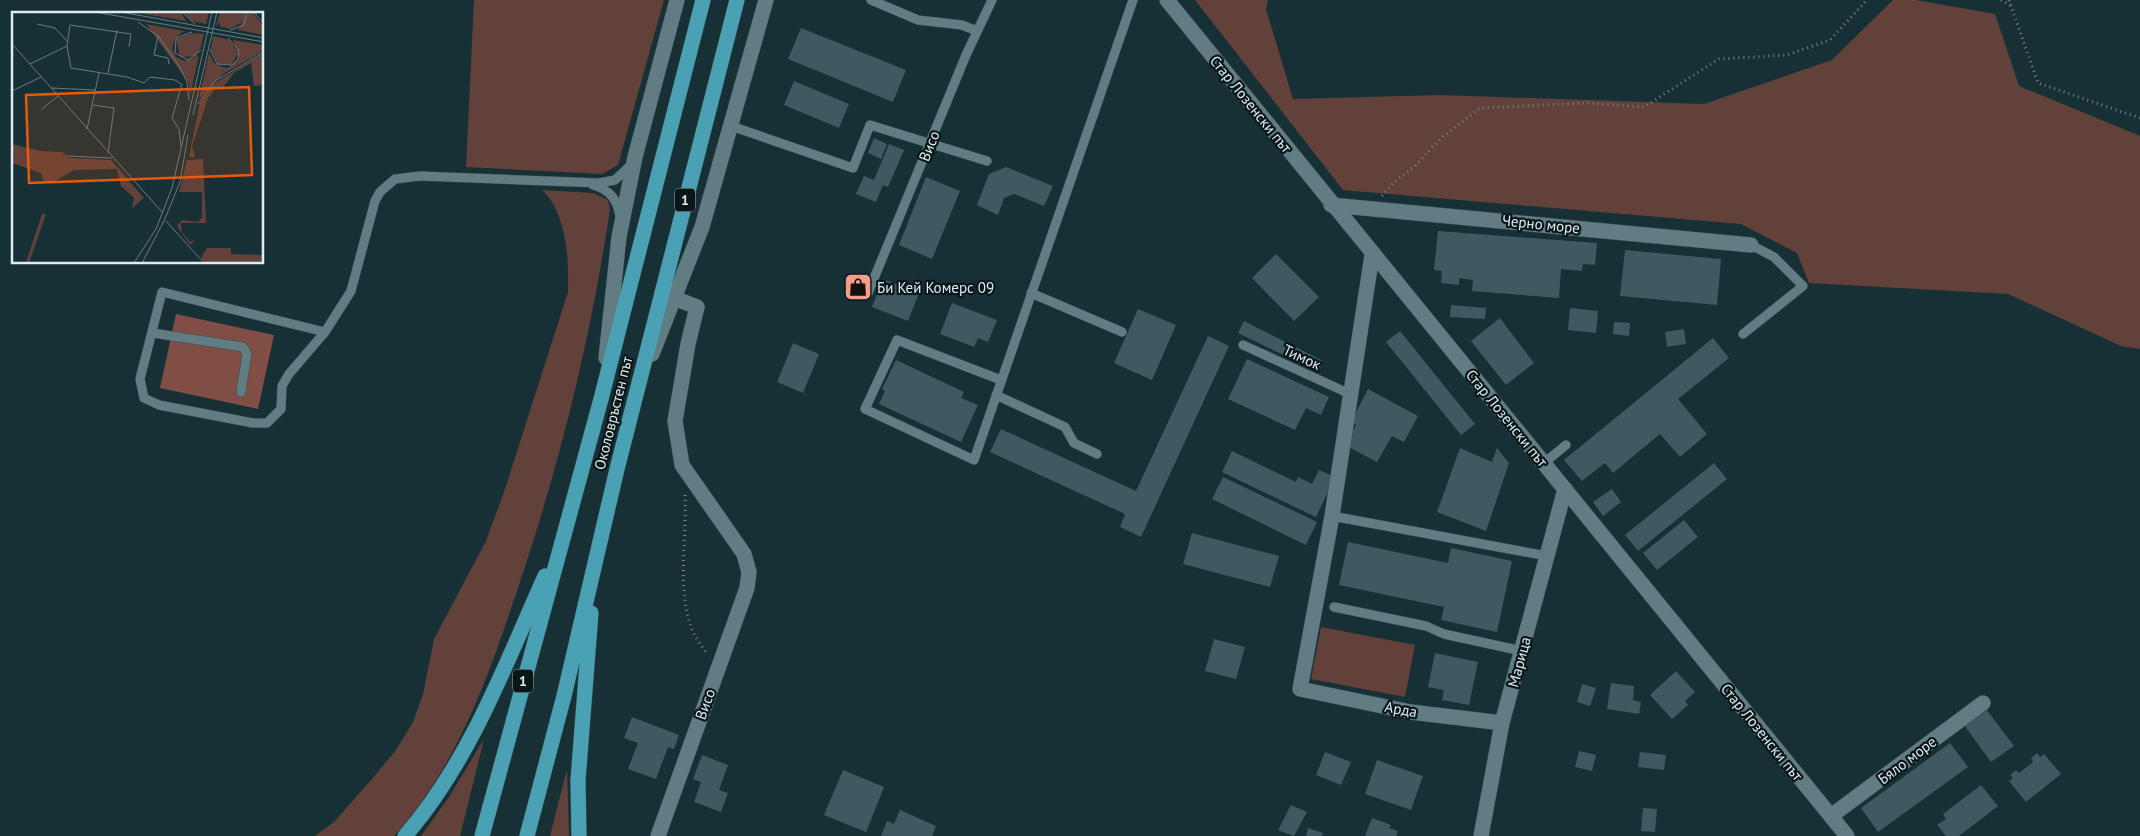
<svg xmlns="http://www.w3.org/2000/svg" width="2140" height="836" viewBox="0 0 2140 836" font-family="'PT Sans',sans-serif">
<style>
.green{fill:#62413a}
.water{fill:#814e45}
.building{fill:#3e595f}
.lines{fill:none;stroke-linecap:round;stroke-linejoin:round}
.lane-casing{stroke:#354b50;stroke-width:10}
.street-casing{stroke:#354b50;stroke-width:16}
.secondary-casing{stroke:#354b50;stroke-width:16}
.highway-casing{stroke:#354b50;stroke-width:16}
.path{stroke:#71868b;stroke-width:3;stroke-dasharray:1 4;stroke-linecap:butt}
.lane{stroke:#617d83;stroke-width:9}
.street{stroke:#617d83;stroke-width:15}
.secondary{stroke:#617d83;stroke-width:15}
.highway{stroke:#49a1b3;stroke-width:15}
.labels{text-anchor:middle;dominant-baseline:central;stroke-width:4.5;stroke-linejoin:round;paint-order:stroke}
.shield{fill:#0b1619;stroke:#9facb0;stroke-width:1}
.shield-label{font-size:14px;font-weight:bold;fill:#deedf1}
.street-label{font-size:15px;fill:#deedf1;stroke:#0b1619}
.poi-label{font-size:15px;fill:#deedf1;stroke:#0b1619;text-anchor:start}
.inset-road{fill:none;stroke:#677c81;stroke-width:1}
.view{fill:#e8590c;fill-opacity:0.15;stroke:#e8590c;stroke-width:2.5}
.inset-edge{fill:none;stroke:#deedf1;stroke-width:2.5}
</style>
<rect width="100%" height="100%" fill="#173036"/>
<path class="green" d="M474,0H664L618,165L602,174L466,167Z
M1195,0H1268L1266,9L1293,99L1440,95L1704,104L1832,60L1893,0H1916L1995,14L2019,86L2140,136V349L2121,346L2008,294L1809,283L1797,253L1741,224L1343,190Z
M542,190L593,193L608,200L610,209C591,338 559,467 517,591C488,678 457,767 394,836H315L335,821L372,779L396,750L413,722L423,694L434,639L486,541L505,489L568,292C569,260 567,213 542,190Z
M1321,627L1415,645L1405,697L1311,679Z
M484,739L460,836H421L449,797Z
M567,770L569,836H550L566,773Z"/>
<path class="water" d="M176,314L274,335L258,409L160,388Z"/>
<path class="building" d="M801,28L906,70L893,102L788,59Z
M794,81L849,104L839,128L784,105Z
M874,138L887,144L881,159L868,153Z
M889,144L904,150L888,187L883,185L876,202L856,194L864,176L874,180Z
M1006,167L1053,186L1044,206L1014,194L1004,198L998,215L977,205L989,174Z
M926,177L960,191L932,259L899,245Z
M1438,231L1597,243L1595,265L1583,264L1582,271L1561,269L1559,298L1472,291L1473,280L1459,278V285L1441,283L1442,271L1434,270Z
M1625,250L1721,259L1717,305L1620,296Z
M1276,254L1319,297L1294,321L1252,278Z
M883,279L919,293L908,321L872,307Z
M952,303L997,320L988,342L978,338L974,347L940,334Z
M1451,305L1486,308L1485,319L1450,317Z
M1570,308L1598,311L1596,333L1568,330Z
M1138,309L1176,325L1152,380L1114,363Z
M1500,318L1534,363L1506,385L1471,341Z
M1244,321L1323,361L1318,372L1238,333Z
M1614,322L1630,323L1629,336L1613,334Z
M1684,329L1686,344L1667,347L1665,332Z
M1400,331L1475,424L1461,435L1386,342Z
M1208,336L1229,346L1141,537L1120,527L1125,514L990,452L1001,429L1136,491Z
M1713,338L1729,358L1678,399L1707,434L1680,457L1660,434L1613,473L1605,463L1582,481L1564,460Z
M793,343L819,354L803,393L777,382Z
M1247,359L1329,397L1321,415L1306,408L1295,430L1228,399Z
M896,360L964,392L961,398L978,405L961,442L879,404L885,391L882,389Z
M1368,389L1418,416L1404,442L1392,436L1377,462L1345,445L1356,425L1351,422Z
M1460,448L1492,462L1497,448L1509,463L1486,531L1437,512Z
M1232,451L1296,482L1298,477L1312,484L1319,470L1335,477L1316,517L1222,472Z
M1714,463L1727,479L1638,551L1625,535Z
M1223,477L1317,522L1306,545L1212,499Z
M1612,489L1621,502L1603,516L1593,502Z
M1684,520L1698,537L1657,570L1643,553Z
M1192,533L1279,556L1270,587L1183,564Z
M1348,542L1448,563L1451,548L1512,561L1497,632L1441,620L1444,607L1339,585Z
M1214,639L1245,647L1236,679L1205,671Z
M1435,653L1478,662L1469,705L1442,700L1444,690L1428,687Z
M1676,671L1695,692L1685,701L1688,705L1672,719L1650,695Z
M1611,683L1634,686L1633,700L1641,702L1639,714L1607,709Z
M1582,684L1596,688L1590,706L1577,702Z
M1986,709L2014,746L1991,762L1964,725Z
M632,717L679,735L674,749L668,747L656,779L628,769L638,743L624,738Z
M1950,743L1968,767L1878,832L1861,808Z
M1579,751L1596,755L1592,771L1575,767Z
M1325,752L1351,762L1341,785L1316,775Z
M1640,752L1666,755L1664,770L1638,767Z
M2037,753L2040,757L2044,754L2061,774L2026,802L2009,781L2013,778L2010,775L2016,770L2019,773L2033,762L2031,758Z
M702,755L728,765L719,790L728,793L721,812L694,802L701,782L693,779Z
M1377,760L1423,776L1411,810L1365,794Z
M843,770L884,787L866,832L824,815Z
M1981,785L1998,806L1959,836H1946L1937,825L1946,819L1943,814Z
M1291,805L1307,812L1294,836L1278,830Z
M1643,808L1657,809L1655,832L1641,831Z
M900,810L936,826L932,836H881L887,821L894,824Z
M1372,818L1391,825L1389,828L1398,831L1396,836H1365Z
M1308,828L1323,833L1322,836H1306Z"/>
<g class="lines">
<g class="lane-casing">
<path id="lane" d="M871,0L918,20L962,25L977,31
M731,126L853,168L870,125L987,161
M593,185C610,190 617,199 620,216
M868,293L966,55L992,0
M1031,293L1122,332
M325,332L162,292L140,379L144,398L159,405L253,423H267L281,409L282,386L289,374L325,332L351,291L375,201L380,192L395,179L420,176L599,183L615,180L631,165
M153,333L243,347L247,354L241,392
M1743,334L1803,286L1774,257L1751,245
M1243,345L1350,394
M1001,380L897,340L865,409L974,460L1133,0
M996,395L1065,427L1074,443L1097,454
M1544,463L1566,445
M1332,516L1547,556
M1334,607L1426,626L1444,634L1522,651"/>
</g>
<g class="street-casing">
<path id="street" d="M1331,205L1751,245
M1372,255L1332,516L1300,689L1411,712L1502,723
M652,354L702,227L766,0
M606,358L619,237L635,157L677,0
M1831,816L1983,703
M658,836L747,588L749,572L744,554L682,465L675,421L688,344L697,307L674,298
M1481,836L1502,723L1565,489"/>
</g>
<g class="secondary-casing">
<path id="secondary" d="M1167,0L1847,836"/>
</g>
<g class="highway-casing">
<path id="highway" d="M405,836C470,761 505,665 545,576
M482,836L601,399L703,0
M527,836L564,696L617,469L737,0
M579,836L578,780L591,613"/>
</g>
<path class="path" d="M2001,0L2011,6
M2009,0L2038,83L2140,118
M1382,196L1394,182L1414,167L1441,138L1480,108L1587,103L1644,107L1719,59L1787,55L1830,40L1867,0
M685,495C687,539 677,585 691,627C694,636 702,646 707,654"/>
<use href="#lane" class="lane"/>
<use href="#street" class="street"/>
<use href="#secondary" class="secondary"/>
<use href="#highway" class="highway"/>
</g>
<defs>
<g id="shop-square" transform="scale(1.4375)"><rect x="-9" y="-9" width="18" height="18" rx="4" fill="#f49d8d" stroke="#0b1619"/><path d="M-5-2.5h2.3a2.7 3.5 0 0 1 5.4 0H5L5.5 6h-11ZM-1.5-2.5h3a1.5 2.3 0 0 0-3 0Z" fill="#111"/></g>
</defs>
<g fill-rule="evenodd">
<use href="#shop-square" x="858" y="287"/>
</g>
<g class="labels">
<g class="shield">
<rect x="675" y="188.5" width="20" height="23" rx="4"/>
<rect x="513" y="669.5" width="20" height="23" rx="4"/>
</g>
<g class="shield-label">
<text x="685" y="200">1</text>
<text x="523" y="681">1</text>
</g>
<g class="street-label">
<text transform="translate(1251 104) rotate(51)">Стар Лозенски път</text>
<text transform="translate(929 146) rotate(-68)">Висо</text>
<text transform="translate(1541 224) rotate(6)">Черно море</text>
<text transform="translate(1302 357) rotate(25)">Тимок</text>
<text transform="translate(613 413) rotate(-76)">Околовръстен път</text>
<text transform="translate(1507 418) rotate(51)">Стар Лозенски път</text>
<text transform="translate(1519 662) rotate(-75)">Марица</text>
<text transform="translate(705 704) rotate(-70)">Висо</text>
<text transform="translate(1401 709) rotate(10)">Арда</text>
<text transform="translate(1762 732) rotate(51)">Стар Лозенски път</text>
<text transform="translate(1907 760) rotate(-37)">Бяло море</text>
</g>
<g class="poi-label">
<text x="877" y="287">Би Кей Комерс 09</text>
</g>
</g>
<g transform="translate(12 12)">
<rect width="251" height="251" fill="#173036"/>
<path d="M169,0L174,9L132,2L141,0ZM171,0H197L194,12L180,9ZM208,0H234L233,9L217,17L208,14V10L204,14ZM236,0H241L251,14V23L226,18ZM134,12L172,19L163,26L160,37L164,45L173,49L187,43L178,84L177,71ZM181,21L192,22L189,35L184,44L168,45L164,27ZM201,24L218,28L226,41L220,52H206L199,37ZM221,28L251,33V39L211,62L187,87L197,41L202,51L210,55L216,56L227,47ZM251,41V73L242,74L239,51L222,61L212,74L203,77L196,86L180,134L183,145H177L188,91L200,73ZM0,132L29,139L50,140L58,146L99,148L132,186L120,196L122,186L109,174L105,157L62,158L42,170L32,169L29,161L0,151ZM191,147L194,211H169L170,220L178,230L184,227L178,233L165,214L170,208L186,210L190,205V180H167L175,148ZM30,202H34L17,251H14ZM195,236H219V242L251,243V251H193L189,246Z" fill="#62413a"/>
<path class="inset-road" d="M83,0L252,30M109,0L252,26M170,0L183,12M242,0L252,12M126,10L146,24L167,54L175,70L177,88M25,12L43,16L56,30M218,18L232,13L235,0M180,20L164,26L163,41L176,48L189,38M146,24L142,43L156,46L157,52M0,32L150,200M55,34L59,56L115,65L132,71L138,65L163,68L170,73M55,34L58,13L119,22L117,35M198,37L205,52L220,53L226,47L227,38L216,26M18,52L55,34M96,61L105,18M39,76L83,78M0,79L29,65M186,92L203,69L252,40M81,93L102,96L96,141M30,97L46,84M181,103L205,0M75,117L87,61M169,134L167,117L160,106L170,72M56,144L100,146M152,209L168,170L176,123M154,209L192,251M122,251L144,217L160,176L200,0M130,251L152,209"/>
<path class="view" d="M237,75L240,163L17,171L14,83Z"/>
<rect width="251" height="251" class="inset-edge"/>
</g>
</svg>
